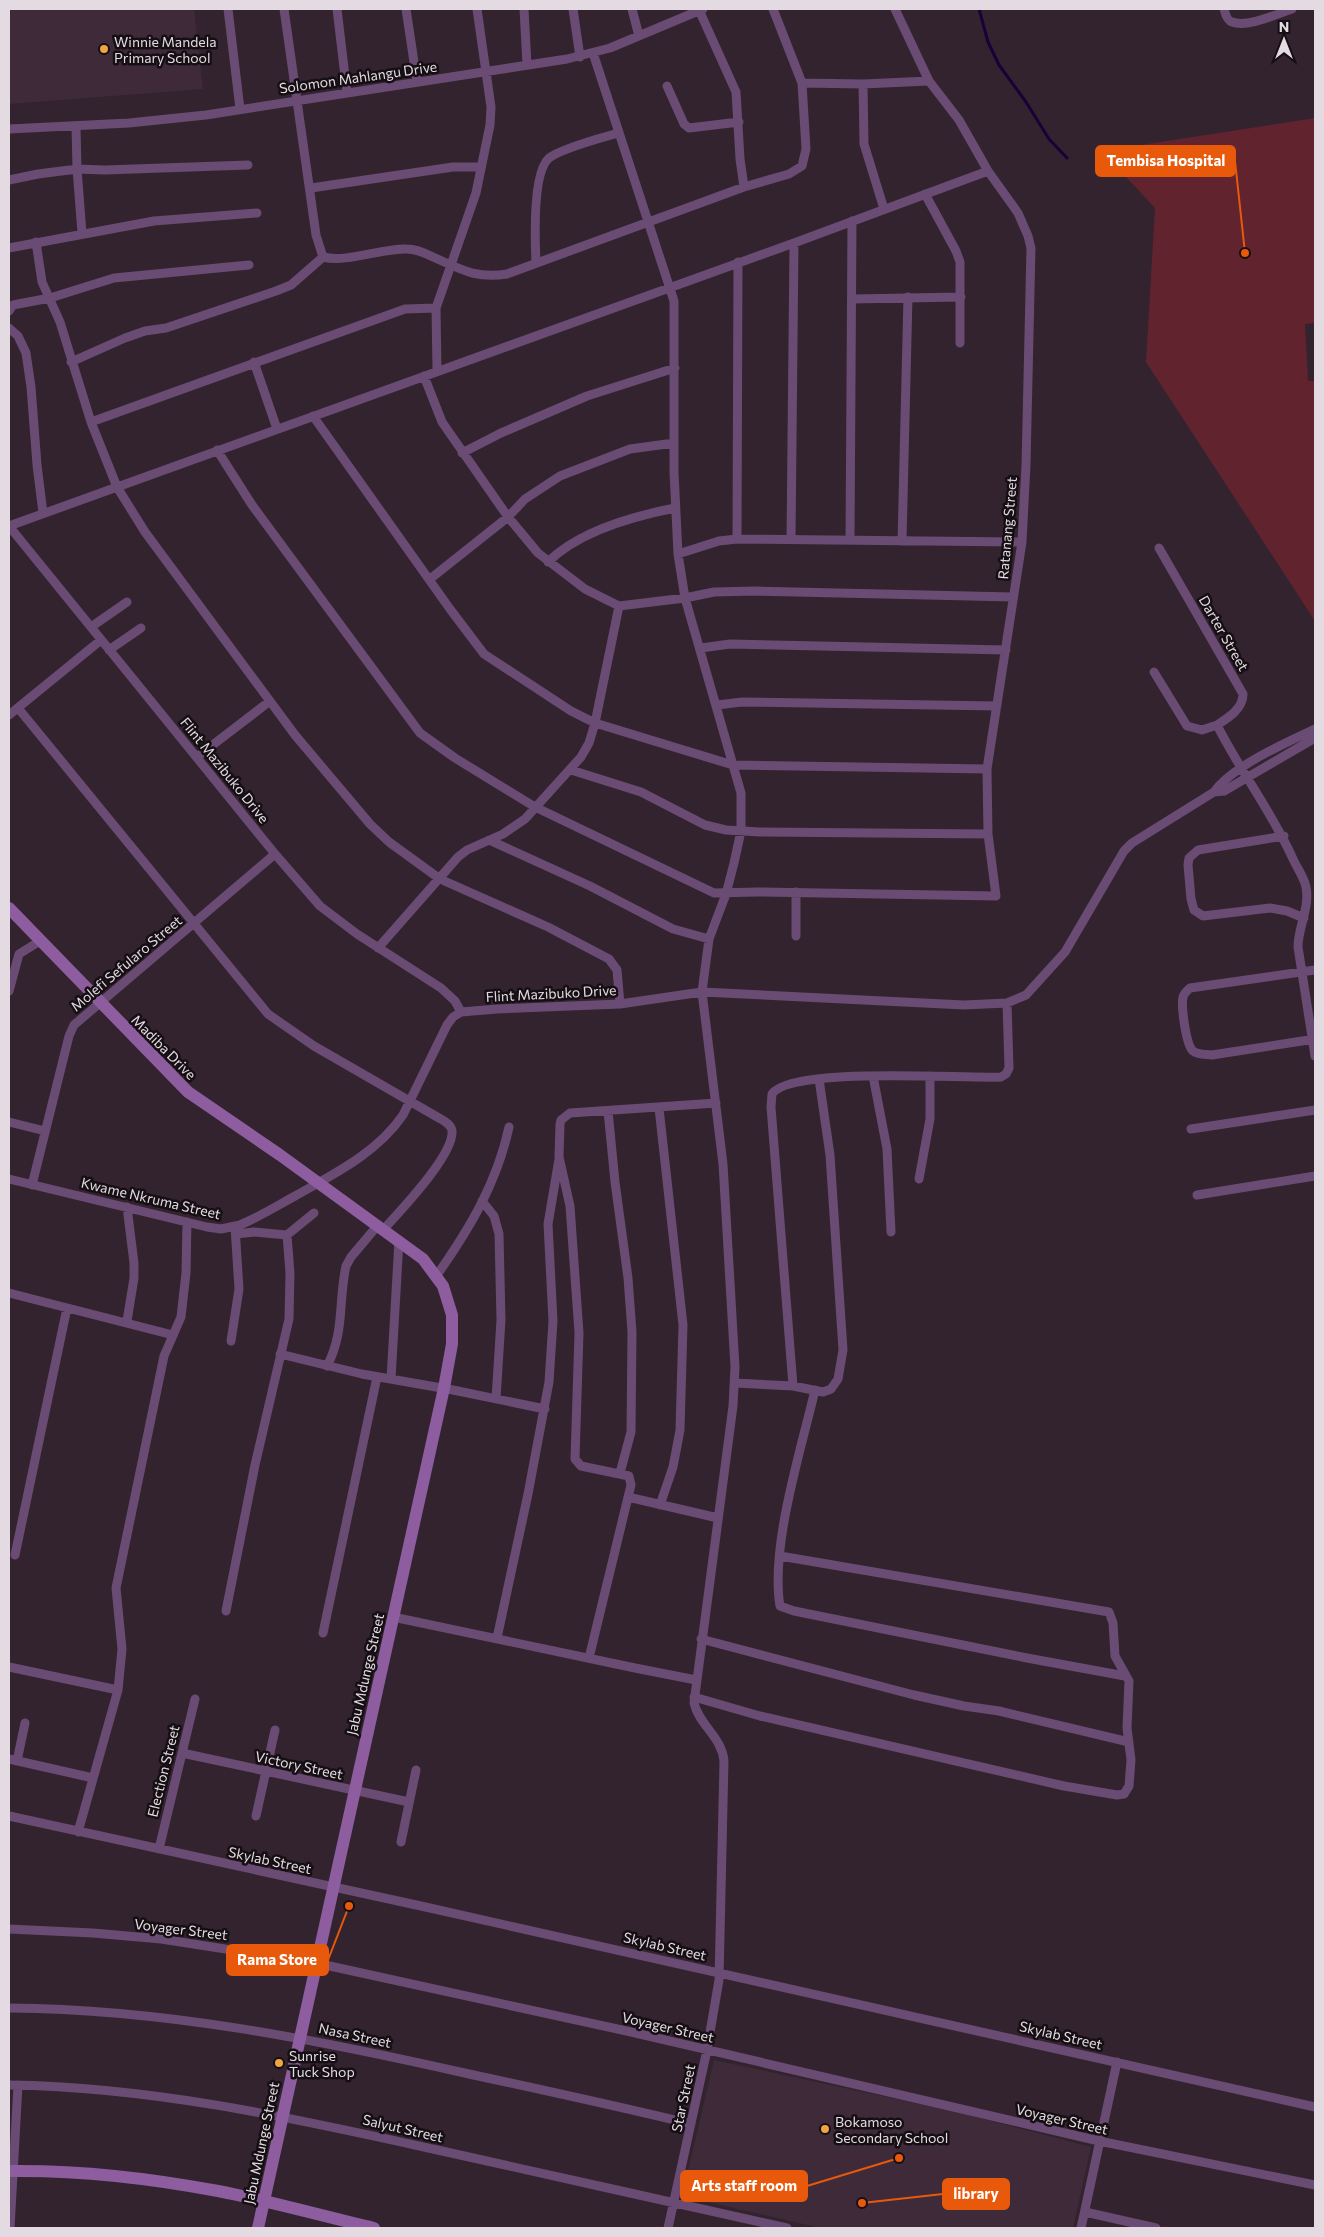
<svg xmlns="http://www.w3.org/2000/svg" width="1324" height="2237" viewBox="0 0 1324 2237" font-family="Commissioner,sans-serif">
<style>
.built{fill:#3e2a39}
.green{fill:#61242e}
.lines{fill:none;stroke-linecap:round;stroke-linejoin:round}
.stream{stroke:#190038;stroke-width:3}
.street{stroke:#694b74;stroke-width:9}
.secondary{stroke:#8d5d9f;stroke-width:12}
.poi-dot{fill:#f3a442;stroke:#150f14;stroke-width:2}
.labels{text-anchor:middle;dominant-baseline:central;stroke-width:5;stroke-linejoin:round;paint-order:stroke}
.poi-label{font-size:14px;fill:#e4dae2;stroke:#150f14;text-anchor:start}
.street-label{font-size:14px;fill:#e4dae2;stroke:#150f14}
.leader{fill:none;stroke:#e8590c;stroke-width:2}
.callout-dot{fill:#e8590c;stroke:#150f14;stroke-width:2}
.callout{fill:#e8590c;stroke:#e8590c;stroke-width:2}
.callout-label{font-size:15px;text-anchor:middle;font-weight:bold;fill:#fff}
</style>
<rect width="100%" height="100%" fill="#32232e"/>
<path class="built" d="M9,9H194L203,89L9,104Z
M714,2060L957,2112L1091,2147L1073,2228H820L682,2196Z"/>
<path class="green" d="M1315,118V323L1305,324L1308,381H1315V621L1146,362L1155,208L1102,151Z"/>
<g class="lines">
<path class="stream" d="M979,9L988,42L999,65L1026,102L1049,139L1067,158"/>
<path class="street" d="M228,9L240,109
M284,9L316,235L323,257C348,263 381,248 407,249C416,249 425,253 433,257C460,269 476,279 507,274L744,187L789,174L802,166L806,149L802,83L773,9
M337,9L347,93
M406,9L417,82
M524,9L527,65
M573,9L580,57
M632,9L639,36
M1224,9C1225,13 1227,21 1232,22C1247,28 1277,14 1292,9
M699,10L736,92L740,159L744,187
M593,53L674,301V472L678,554L685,598L741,793V831L734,863L726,894L709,939L702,992L723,1164L735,1367L733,1406L694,1703C699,1725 722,1737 724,1761L719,1980L707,2050L668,2228
M802,83L863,84L929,81
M863,84L864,144L884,209
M667,86L684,124L689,128L739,122
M76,126L77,169L82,233
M9,129L129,123L206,115L567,59L610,48L703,9
M9,180L38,174L77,169L105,170L248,165
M311,188L453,167H481
M925,194L956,251L960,262V343
M36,242L42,282L60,322L91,422L117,487L145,532L295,735L370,824L389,842L440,879L548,927L609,959L617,970L620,1004
M9,248L154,221L257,213
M536,263C535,241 532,173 549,158C562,148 601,138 618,133
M853,299L961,297
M9,311L13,305L50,298L114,278L249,265
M9,328L18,336L26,353L31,387L37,465L43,513
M71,362L125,338L145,331L166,328L276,291L291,285L323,257
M254,362L277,429
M437,371L436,308L476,193L490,125L491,107L477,9
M424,376L442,422L508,517L538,553L585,589L619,606L685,598L714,592L756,591L1013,597
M313,416L450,609L484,654L571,711L595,723L733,765L987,769
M91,422L405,309L436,308
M217,450L252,505L420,733L455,758L535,807L714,893L758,892L996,896L988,834L987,769L1022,542L1026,465L1031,248L1028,236L1018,213L988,171L959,120L929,81L895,9
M462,453L501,433L587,396L675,368
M9,526L275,854L320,906L357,934L441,988L455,1001L461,1012L497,1009L620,1004L702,992L964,1005L1007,1003L1026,995L1065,952L1124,851L1132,843L1214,792C1231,767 1287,742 1315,729
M9,526L794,243L988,171
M737,539L738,262
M791,539L794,243
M850,540L852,221
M902,541L908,297
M1159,548L1243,694C1243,709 1228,718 1217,725C1240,771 1272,812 1293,859C1297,868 1304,877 1306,887C1310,908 1298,927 1298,947L1315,1056
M678,554L719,541L737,539L1022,542
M548,562C578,532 634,516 675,508
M430,579L508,517L525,499L560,476L630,449L674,443
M91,627L127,602
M701,648L730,644L1006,650
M109,650L141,628
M1154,672L1187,726L1202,730L1217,725
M717,705L742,702L997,706
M18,708L268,1014L314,1046L439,1118C444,1121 451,1124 452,1131C454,1155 400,1211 384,1229
M9,715L101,640
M197,757L270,701
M571,770L641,792L705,825L726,830L760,832L988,834
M1214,792L1224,791L1315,738
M1284,836L1198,850L1189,858L1188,865L1191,899L1194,910L1203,916L1270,908L1287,911L1304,918
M489,840L590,886L673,929L709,939
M796,936V892
M378,948L458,857L467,850L503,834L525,819L581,757L589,743L595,723L619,606
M1315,970L1190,988C1187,991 1184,993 1183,997C1181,1007 1186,1045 1193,1051C1198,1055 1206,1054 1212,1055L1315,1039
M9,991L19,954L40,941
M873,1076L887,1149L891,1232
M659,1108L683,1325L680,1430L673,1467L660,1505
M608,1111L615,1182L628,1278L632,1332L631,1432L620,1473
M9,1122L45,1131
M1191,1129L1315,1110
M9,1179L207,1227L221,1229L240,1225C259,1217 277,1206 295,1196C334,1174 377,1153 403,1115L447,1025L453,1017L461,1012
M919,1179L930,1119V1076
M32,1185L69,1036L74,1025L275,854
M1197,1195L1315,1176
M482,1201L494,1216L499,1234L501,1320L496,1399
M236,1234L254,1232L287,1235L314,1213
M437,1275C470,1228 497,1183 509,1127
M9,1293L173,1335
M127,1321L134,1278V1263L127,1207
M231,1341L239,1289L235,1227
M280,1354L362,1374L453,1390L545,1409
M327,1366C345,1332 338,1302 346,1266L351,1257L378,1225
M391,1379L399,1240
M735,1383L793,1386L823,1392L831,1389L838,1379L843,1350L830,1155L819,1079
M793,1386L771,1107L772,1094C791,1066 962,1079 1001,1077L1006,1074L1009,1068L1007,1003
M815,1390C801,1450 770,1547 780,1606L794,1611L1027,1658L1125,1676
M628,1497L718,1518
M15,1555L67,1308
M226,1611L255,1465L289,1319L290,1273L287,1235
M393,1617L635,1668L696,1680
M323,1633L377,1377
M497,1638L528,1494L549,1382L553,1321L548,1224L559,1159
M701,1639L914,1695L964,1706L999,1711L1129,1742
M589,1658L631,1485L629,1476L581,1466L575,1459L579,1333L570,1206L559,1157L560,1124L561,1120L570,1113L716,1103
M9,1667L118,1690
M694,1697L760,1716L1064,1786L1117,1795L1124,1794L1129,1786L1131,1760L1127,1728L1129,1681L1115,1656L1113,1623L1109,1612L780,1556
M182,1753L409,1802
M9,1759L93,1778
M17,1761L25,1723
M9,1816L421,1906L1315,2107
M256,1816L275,1730
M78,1832L118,1690L122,1649L116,1588L164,1356L181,1317L186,1273L187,1222
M401,1842L416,1770
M159,1849L195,1699
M9,1929L93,1933L161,1939L316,1963L631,2032L1099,2141L1315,2185
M9,2008C165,2009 318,2040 469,2074C543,2090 617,2106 691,2124
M9,2085C154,2087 292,2118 433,2149C551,2175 669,2202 787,2228
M1085,2212L1156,2228
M10,2228L18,2085
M1081,2228L1117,2062"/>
<path class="secondary" d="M9,908L188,1092L280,1155L423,1259L443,1286L452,1315V1344L444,1388L258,2228
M9,2171C79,2170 149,2178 218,2191C270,2201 322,2216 374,2228"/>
</g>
<g class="poi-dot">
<circle cx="104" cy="49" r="5"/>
<circle cx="279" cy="2063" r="5"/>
<circle cx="825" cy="2129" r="5"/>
</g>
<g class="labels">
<g class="poi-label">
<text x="114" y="41">Winnie Mandela<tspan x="114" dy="16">Primary School</tspan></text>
<text x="289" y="2055">Sunrise<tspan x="289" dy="16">Tuck Shop</tspan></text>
<text x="835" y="2121">Bokamoso<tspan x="835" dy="16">Secondary School</tspan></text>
</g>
<g class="street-label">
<text transform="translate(358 77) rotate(-8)">Solomon Mahlangu Drive</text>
<text transform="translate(1007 528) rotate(-85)">Ratanang Street</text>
<text transform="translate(1224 633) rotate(60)">Darter Street</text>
<text transform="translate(225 770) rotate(51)">Flint Mazibuko Drive</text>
<text transform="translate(126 963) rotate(-40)">Molefi Sefularo Street</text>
<text transform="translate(551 993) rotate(-3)">Flint Mazibuko Drive</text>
<text transform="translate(164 1047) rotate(45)">Madiba Drive</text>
<text transform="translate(151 1198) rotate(13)">Kwame Nkruma Street</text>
<text transform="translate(365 1674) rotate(-77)">Jabu Mdunge Street</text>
<text transform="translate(299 1765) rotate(12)">Victory Street</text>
<text transform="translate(163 1771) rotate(-76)">Election Street</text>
<text transform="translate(270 1860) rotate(12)">Skylab Street</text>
<text transform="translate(181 1929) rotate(7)">Voyager Street</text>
<text transform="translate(665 1946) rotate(13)">Skylab Street</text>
<text transform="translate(668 2027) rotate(13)">Voyager Street</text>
<text transform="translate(355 2035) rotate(12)">Nasa Street</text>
<text transform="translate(1061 2035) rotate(13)">Skylab Street</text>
<text transform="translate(683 2098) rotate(-78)">Star Street</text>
<text transform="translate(1062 2119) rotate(13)">Voyager Street</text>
<text transform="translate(403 2128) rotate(13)">Salyut Street</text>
<text transform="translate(261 2143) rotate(-78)">Jabu Mdunge Street</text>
</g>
</g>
<path class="leader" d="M1245 253L1235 161M349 1906L328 1960M899 2158L807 2186M862 2203L943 2194"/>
<g class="callout-dot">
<circle cx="1245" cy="253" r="5"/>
<circle cx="349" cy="1906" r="5"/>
<circle cx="899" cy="2158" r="5"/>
<circle cx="862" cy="2203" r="5"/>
</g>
<g class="callout">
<rect x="1096" y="146" width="139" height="30" rx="5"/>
<rect x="227" y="1945" width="101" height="30" rx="5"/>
<rect x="681" y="2171" width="126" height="30" rx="5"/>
<rect x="943" y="2179" width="66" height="30" rx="5"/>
</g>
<g class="callout-label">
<text x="1166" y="166">Tembisa Hospital</text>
<text x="277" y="1965">Rama Store</text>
<text x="744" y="2191">Arts staff room</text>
<text x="976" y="2199">library</text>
</g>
<rect width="1324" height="2237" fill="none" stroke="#e4dae2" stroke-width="20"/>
<g transform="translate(1284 40)" stroke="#150f14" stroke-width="4" paint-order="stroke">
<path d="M0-4L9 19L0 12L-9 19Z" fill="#e4dae2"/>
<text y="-8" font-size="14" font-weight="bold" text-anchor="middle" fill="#e4dae2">N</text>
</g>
</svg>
